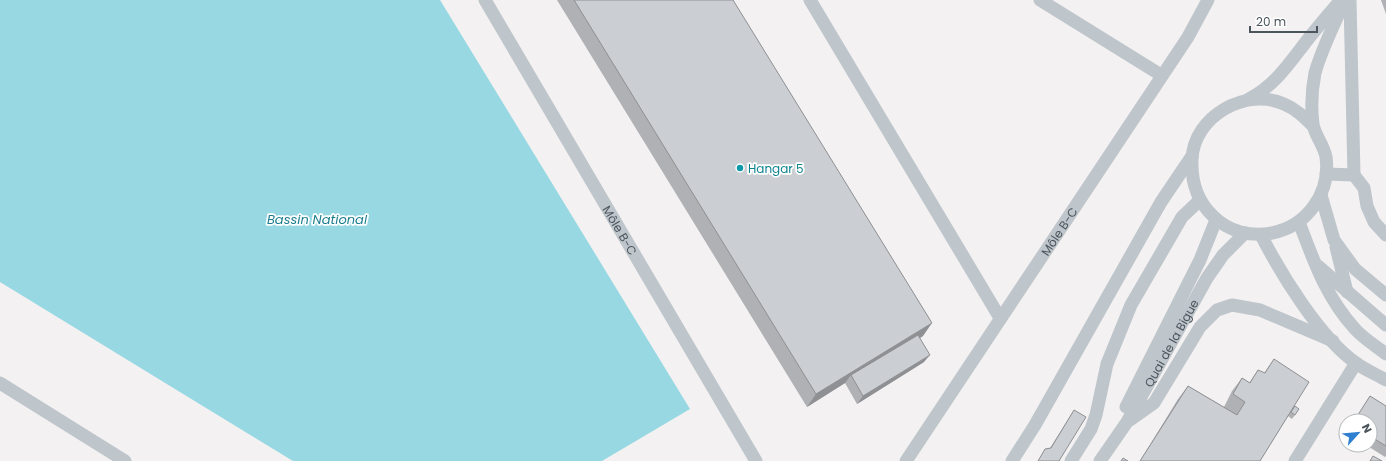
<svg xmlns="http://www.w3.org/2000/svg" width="1386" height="461" viewBox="0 0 1386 461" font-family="Poppins,sans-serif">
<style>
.water{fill:#97d8e3}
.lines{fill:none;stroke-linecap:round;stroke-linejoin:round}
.service{stroke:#bec5cb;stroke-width:13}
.wall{fill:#afb1b5}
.shaded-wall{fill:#8e9093}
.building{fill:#cbced2;stroke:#8e9093}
.culture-dot{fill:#0f9aa8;stroke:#fff;stroke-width:1.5}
.labels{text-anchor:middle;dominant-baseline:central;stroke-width:3.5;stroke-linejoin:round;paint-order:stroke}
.culture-label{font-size:12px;fill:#0d838f;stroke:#fff;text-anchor:start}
.street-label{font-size:12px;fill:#4b555c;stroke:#fff}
.water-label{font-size:13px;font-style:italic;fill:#1c7e8e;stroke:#fff}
</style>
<rect width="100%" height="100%" fill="#f3f1f1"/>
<path class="water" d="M0,0H440L690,409L602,461H293L0,282Z"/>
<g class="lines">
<g class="service">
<path id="s1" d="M485,0L756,461"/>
<path d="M810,0L1000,318"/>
<path d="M1040,0L1161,75"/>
<path d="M1350,0L1354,175L1364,188L1367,206L1374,222L1386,235"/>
<path d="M1249,99C1273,86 1286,68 1302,47C1314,31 1327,16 1340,1"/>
<path d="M1313,126C1304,117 1296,109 1284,104C1246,87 1194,116 1192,159C1191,181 1197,201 1213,216C1229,232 1251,237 1272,233C1307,226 1331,193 1326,157C1324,145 1314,134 1313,124C1311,108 1312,88 1315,73C1322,48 1335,23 1345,0"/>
<path d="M1326,174L1354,175"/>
<path d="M1321,195L1334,240L1355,269L1386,295"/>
<path d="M1299,222C1314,262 1326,297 1355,329C1364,339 1376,346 1386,354"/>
<path d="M1261,235C1281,274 1320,338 1356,363C1365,370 1376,374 1386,380"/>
<path d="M1336,247L1347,292"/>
<path d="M1318,266L1386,325"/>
<path d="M0,383L125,461"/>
<path d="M1126,407L1200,260L1216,220"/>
<path d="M1130,420L1154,403L1200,327L1217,310L1232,305L1260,310L1333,341"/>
<path id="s2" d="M906,461L1188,37L1208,0"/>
<path d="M1012,461L1035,425L1161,202L1192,156"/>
<path d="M1071,461L1091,429L1096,415L1107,364L1131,305L1182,217L1200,200"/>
<path id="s3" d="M1100,461L1127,422L1207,278L1223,255L1245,233"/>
<path d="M1295,461L1356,363"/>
</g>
</g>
<path class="wall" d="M557,0H733L923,336L920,338L924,362L857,404L845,383L807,407Z
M1381,0H1386V14Z
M1274,359L1295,406V415L1292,419L1288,416L1260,461H1140L1178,399L1188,386L1224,407L1232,391L1242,378L1249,383L1258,370L1264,373Z
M1370,396L1386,406V456L1385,457L1366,445H1370V421H1354Z
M1074,410L1059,461H1038L1045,449L1050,448Z"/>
<path class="shaded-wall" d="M932,323L923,336L853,379L851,375L845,383L807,407L816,394Z
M930,355L924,362L857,404L863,396Z"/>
<path class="building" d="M574,0H733L932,323L816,394Z
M918,335L930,355L863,396L851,375Z
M1274,359L1309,382L1260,461H1140L1188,386L1237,415L1245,402L1233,394L1242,378L1250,383L1258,370L1265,373Z
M1370,396L1386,406V446L1370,436V421H1354Z
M1295,406L1299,409L1295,415L1291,412Z
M1074,410L1086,417L1059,461H1038L1045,449L1051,448Z
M1373,456L1382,461H1370Z
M1123,458L1128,461H1121Z"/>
<circle class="culture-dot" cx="740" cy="168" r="4"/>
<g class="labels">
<g class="culture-label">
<text x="748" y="168">Hangar 5</text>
</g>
<g class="street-label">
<text stroke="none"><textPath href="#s1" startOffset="267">Môle B-C</textPath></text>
<text stroke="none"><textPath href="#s2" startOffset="276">Môle B-C</textPath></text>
<text stroke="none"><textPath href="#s3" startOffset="138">Quai de la Bigue</textPath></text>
</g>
<g class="water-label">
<text x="317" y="219">Bassin National</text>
</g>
</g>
<g transform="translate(1358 433) rotate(63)"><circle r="19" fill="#ffffff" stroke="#b7bbbe"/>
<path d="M0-3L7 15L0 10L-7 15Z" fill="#2e7fcf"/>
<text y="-6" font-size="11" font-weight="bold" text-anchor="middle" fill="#4b555c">N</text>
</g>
<path d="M1250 26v6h67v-6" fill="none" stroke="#4b555c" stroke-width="2"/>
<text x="1256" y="26" font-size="12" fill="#4b555c" stroke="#ffffff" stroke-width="3" paint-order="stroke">20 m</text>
</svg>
